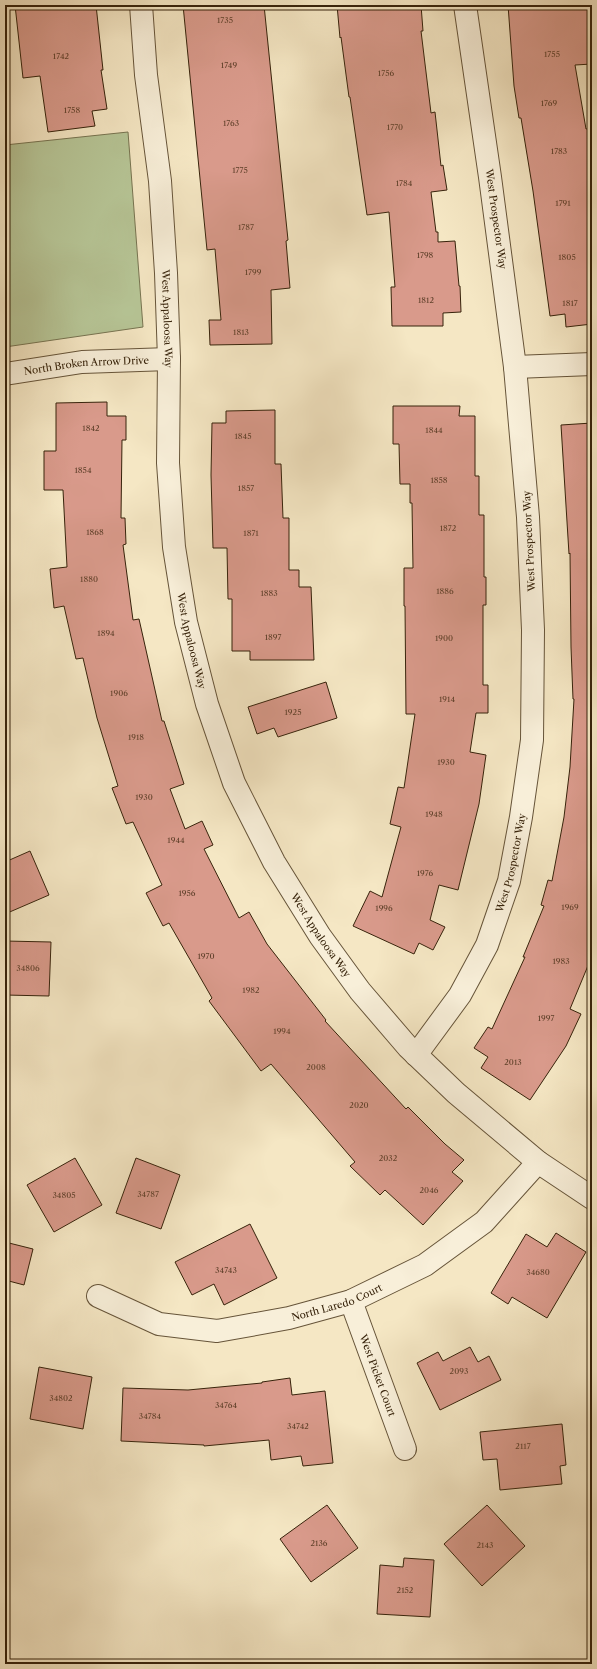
<svg xmlns="http://www.w3.org/2000/svg" width="597" height="1669" viewBox="0 0 597 1669" font-family="'Libre Caslon Text',serif">
<style>
.green{fill:#b7c697;stroke:#777451}
.building{fill:#d99a8b;stroke:#37230b}
.lines{fill:none;stroke-linecap:round;stroke-linejoin:round}
.minor-casing{stroke:#665439;stroke-width:24}
.minor{stroke:#f8efd9;stroke-width:22}
.labels{text-anchor:middle;dominant-baseline:central;stroke-width:3;stroke-linejoin:round;paint-order:stroke}
.number-label{font-size:8px;fill:#60412b}
.street-label{font-size:10px;fill:#37230b;stroke:#f8efd9}
</style>
<rect width="100%" height="100%" fill="#f5e7c4"/>
<filter id="stains"><feTurbulence type="fractalNoise" baseFrequency=".005" numOctaves="4"/><feColorMatrix values="0 0 0 0 .2 0 0 0 0 .09 0 0 0 0 .02 0 0 0 .5 -.17"/></filter>
<radialGradient id="worn" r=".72"><stop offset=".6" stop-color="#630" stop-opacity="0"/><stop offset="1" stop-color="#630" stop-opacity=".3"/></radialGradient>
<path class="green" d="M128,132L143,327L5,347V145Z"/>
<path class="building" d="M15,5H96L103,70H101L107,109L92,111L95,126L48,132L40,76L23,78Z
M183,5H264L288,240L286,241L290,288L271,290L272,344L210,345L209,320H221L215,249L207,250Z
M337,5H421L423,31H421L431,113L435,112L441,166L443,165L447,190L431,192L436,232H438V242L455,241L459,286H460L461,312L443,313V326H392L391,287H395L389,212L367,215L350,97H349L341,37L340,38Z
M508,5H588L592,38V64L575,65L586,129L592,128V324L566,327L565,314L550,316L533,191L521,118H519L514,86Z
M107,402V416H126V440H122L121,518H125L126,544L123,545L133,620L139,619L162,721H164L184,784L170,789L185,829L202,821L213,845L204,849L239,918L249,912L267,944L326,1020L325,1021L406,1109L408,1107L445,1144L464,1160L452,1172L463,1181L423,1225L385,1190L380,1195L350,1166L355,1162L271,1064L261,1071L209,1001L212,998L169,923L163,926L146,893L162,885L133,822L126,824L112,788L118,786L97,718L83,658L76,659L64,606L54,608L50,569L67,567L63,490H44V451H56V403Z
M393,406H460L459,416H475V476H479V515H484V577H486V605H483V685H488V713H476L470,752L486,755L479,804L458,890L439,885L430,920L445,927L433,950L419,943L414,954L353,926L370,891L382,897L401,827L390,824L398,787L404,788L415,714H406L405,606H404V568H413L412,503H410V484H400L399,444H393Z
M275,410V464H281L283,518H289V570H299V587H311L314,660H250V651H232V599H228L227,548H213L211,475L212,423H226V411Z
M592,423V956L570,1009L581,1014L566,1046L530,1100L481,1068L488,1057L474,1048L488,1027L492,1029L525,957H523L544,906L541,905L548,880L552,881L564,817L570,767L574,699H573L571,647L570,553L569,554L561,425Z
M326,682L337,718L278,737L274,728L257,734L248,707Z
M30,851L49,895L5,914V862Z
M5,941L51,942L49,996L5,995Z
M75,1158L102,1205L54,1232L27,1185Z
M136,1158L180,1175L161,1229L116,1213Z
M250,1224L277,1278L224,1305L214,1284L192,1295L175,1262Z
M556,1233L586,1252L547,1318L512,1297L508,1304L491,1293L526,1234L547,1247Z
M5,1242L33,1249L24,1285L5,1280Z
M470,1347L478,1362L489,1356L501,1380L440,1410L417,1363L438,1352L443,1361Z
M39,1367L92,1377L83,1429L30,1419Z
M290,1378L292,1395L325,1391L333,1463L303,1466L301,1456L271,1460L269,1440L204,1446V1445L121,1441L123,1388L188,1390L262,1383V1382Z
M562,1424L566,1465L560,1466L562,1484L500,1490L497,1459L483,1460L480,1432Z
M327,1505L358,1548L311,1582L280,1539Z
M487,1505L525,1546L482,1586L444,1544Z
M404,1558L434,1560L430,1617L377,1614L380,1565L403,1567Z"/>
<g class="lines">
<g class="minor-casing">
<g id="minor">
<path id="s1" d="M141,5L146,75L160,181L166,273L169,359L168,463L174,547L186,622L207,704L234,783L274,862L320,936L360,991L408,1047L456,1093L538,1162L592,1198"/>
<path d="M515,367L592,364"/>
<path id="s2" d="M5,374L82,362L169,359"/>
<path id="s3" d="M416,1055L460,995L487,945L509,881L521,817L532,740L533,630L528,517L515,367L490,177L465,5"/>
<path id="s4" d="M98,1296L159,1324L217,1331L289,1318L351,1301L425,1265L484,1222L538,1162"/>
<path id="s5" d="M351,1301L405,1449"/>
</g>
</g>
<use href="#minor" class="minor"/>
</g>
<g class="labels">
<g class="number-label">
<text x="225" y="20">1735</text>
<text x="552" y="54">1755</text>
<text x="61" y="56">1742</text>
<text x="229" y="65">1749</text>
<text x="386" y="73">1756</text>
<text x="549" y="103">1769</text>
<text x="72" y="110">1758</text>
<text x="231" y="123">1763</text>
<text x="395" y="127">1770</text>
<text x="559" y="151">1783</text>
<text x="240" y="170">1775</text>
<text x="404" y="183">1784</text>
<text x="563" y="203">1791</text>
<text x="246" y="227">1787</text>
<text x="425" y="255">1798</text>
<text x="567" y="257">1805</text>
<text x="253" y="272">1799</text>
<text x="426" y="300">1812</text>
<text x="570" y="303">1817</text>
<text x="241" y="332">1813</text>
<text x="91" y="428">1842</text>
<text x="434" y="430">1844</text>
<text x="243" y="436">1845</text>
<text x="83" y="470">1854</text>
<text x="439" y="480">1858</text>
<text x="246" y="488">1857</text>
<text x="448" y="528">1872</text>
<text x="95" y="532">1868</text>
<text x="251" y="533">1871</text>
<text x="89" y="579">1880</text>
<text x="445" y="591">1886</text>
<text x="269" y="593">1883</text>
<text x="106" y="633">1894</text>
<text x="273" y="637">1897</text>
<text x="444" y="638">1900</text>
<text x="119" y="693">1906</text>
<text x="447" y="699">1914</text>
<text x="293" y="712">1925</text>
<text x="136" y="737">1918</text>
<text x="446" y="762">1930</text>
<text x="144" y="797">1930</text>
<text x="434" y="814">1948</text>
<text x="176" y="840">1944</text>
<text x="425" y="873">1976</text>
<text x="187" y="893">1956</text>
<text x="570" y="907">1969</text>
<text x="384" y="908">1996</text>
<text x="206" y="956">1970</text>
<text x="561" y="961">1983</text>
<text x="28" y="968">34806</text>
<text x="251" y="990">1982</text>
<text x="546" y="1018">1997</text>
<text x="282" y="1031">1994</text>
<text x="513" y="1062">2013</text>
<text x="316" y="1067">2008</text>
<text x="359" y="1105">2020</text>
<text x="388" y="1158">2032</text>
<text x="429" y="1190">2046</text>
<text x="148" y="1194">34787</text>
<text x="64" y="1195">34805</text>
<text x="226" y="1270">34743</text>
<text x="538" y="1272">34680</text>
<text x="459" y="1371">2093</text>
<text x="61" y="1398">34802</text>
<text x="226" y="1405">34764</text>
<text x="150" y="1416">34784</text>
<text x="298" y="1426">34742</text>
<text x="523" y="1446">2117</text>
<text x="319" y="1543">2136</text>
<text x="485" y="1545">2143</text>
<text x="405" y="1590">2152</text>
</g>
<g class="street-label">
<text transform="translate(496 219) rotate(82)">West Prospector Way</text>
<text stroke="none"><textPath href="#s1" startOffset="315">West Appaloosa Way</textPath></text>
<text stroke="none"><textPath href="#s2" startOffset="82">North Broken Arrow Drive</textPath></text>
<text transform="translate(529 541) rotate(-93)">West Prospector Way</text>
<text stroke="none"><textPath href="#s1" startOffset="639">West Appaloosa Way</textPath></text>
<text stroke="none"><textPath href="#s3" startOffset="217">West Prospector Way</textPath></text>
<text stroke="none"><textPath href="#s1" startOffset="963">West Appaloosa Way</textPath></text>
<text stroke="none"><textPath href="#s4" startOffset="249">North Laredo Court</textPath></text>
<text stroke="none"><textPath href="#s5" startOffset="79">West Picket Court</textPath></text>
</g>
</g>
<rect width="597" height="1669" fill="none" stroke="#f5e7c4" stroke-width="20"/>
<rect x="6" y="6" width="585" height="1657" fill="none" stroke="#37230b" stroke-width="2"/>
<rect x="10" y="10" width="577" height="1649" fill="none" stroke="#37230b"/>
<rect width="100%" height="100%" filter="url(#stains)"/>
<rect width="100%" height="100%" fill="url(#worn)"/>
</svg>
